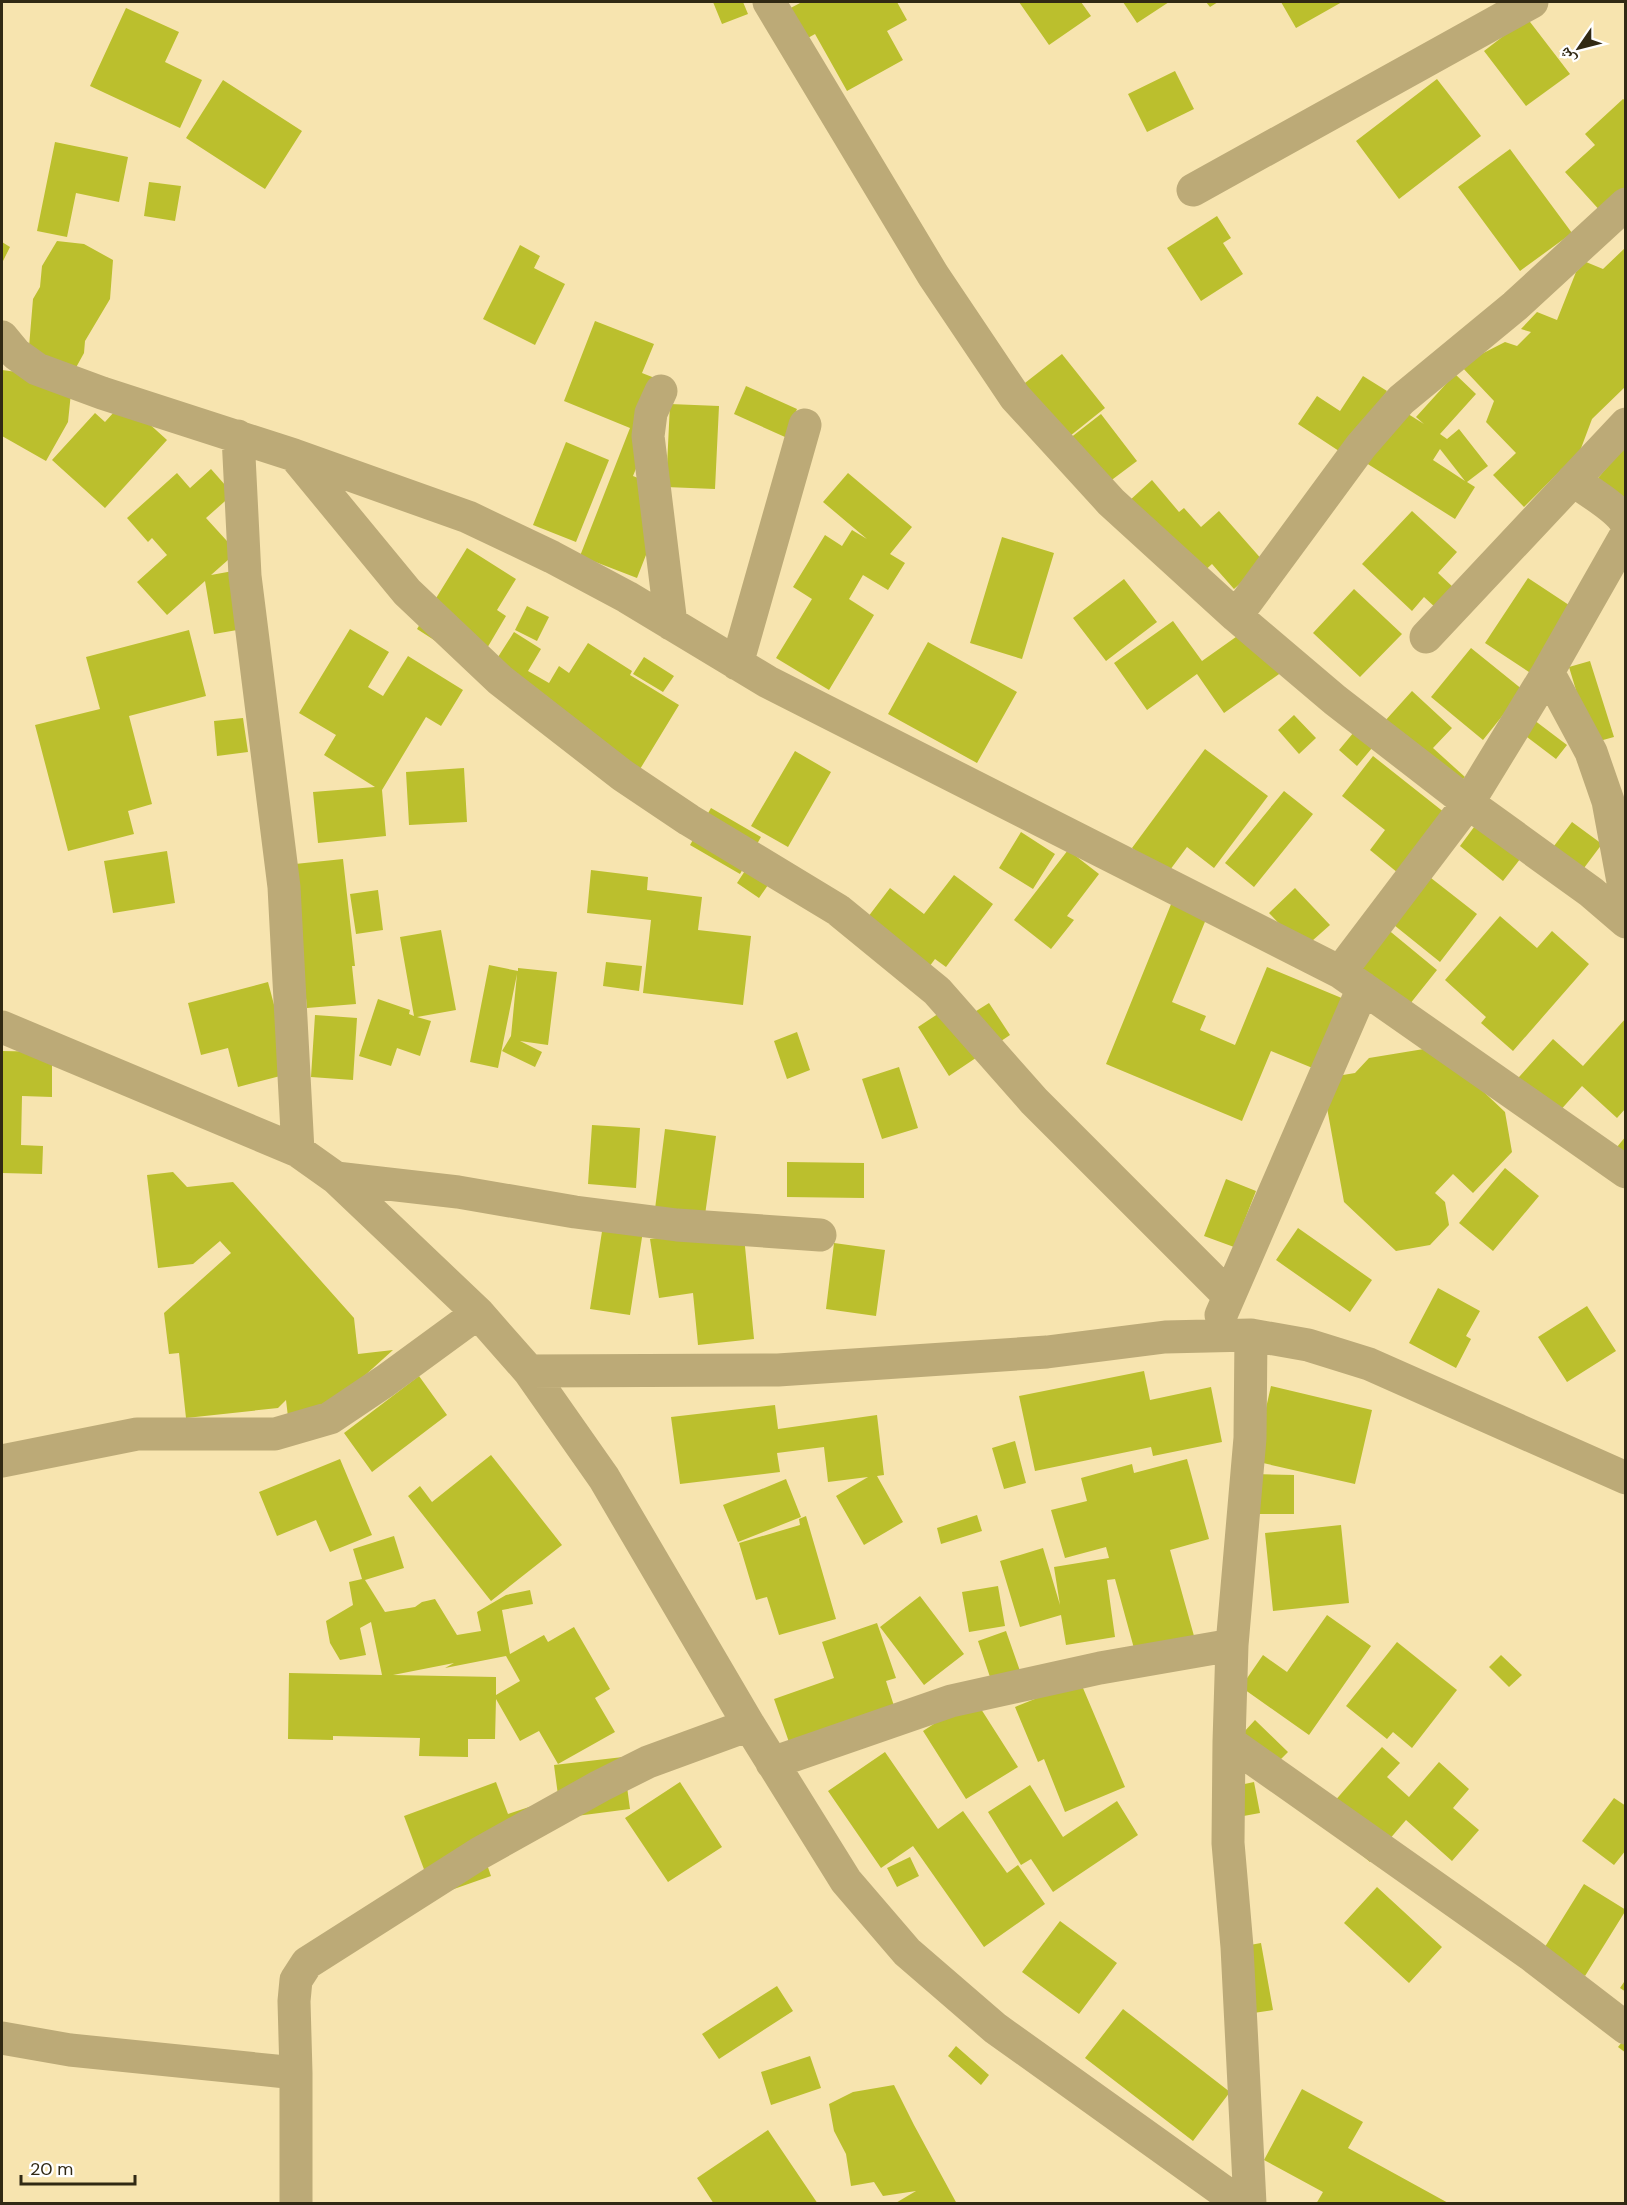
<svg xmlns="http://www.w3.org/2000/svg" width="1627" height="2205" viewBox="0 0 1627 2205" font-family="'DM Sans','Noto Naskh Arabic',sans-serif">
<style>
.building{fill:#bbbf2d;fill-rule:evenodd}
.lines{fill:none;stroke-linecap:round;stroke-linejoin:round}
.minor{stroke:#bcaa77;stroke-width:33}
</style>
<rect width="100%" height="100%" fill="#f7e4af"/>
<path class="building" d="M713,2H743L748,14L722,24Z
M802,2H897L907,20L887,31L903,60L847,91L815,34L799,43L781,13Z
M1019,2H1081L1091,16L1049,45Z
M1123,2H1169L1137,23Z
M1206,2H1218L1210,7Z
M1281,2H1342L1296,28Z
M126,8L179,32L165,62L202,80L180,128L90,86Z
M1527,18L1570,74L1526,106L1484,51Z
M1175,71L1194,109L1147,132L1128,94Z
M1437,79L1481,136L1399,199L1356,141Z
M223,80L302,131L265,189L186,138Z
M1623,99L1626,101V193L1603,214L1565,172L1595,145L1585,134Z
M55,142L128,157L119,202L76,193L67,237L37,231Z
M1510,149L1572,233L1520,271L1458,187Z
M149,182L181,186L175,221L144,216Z
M1217,216L1231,238L1223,243L1243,274L1201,301L1167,248Z
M57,241L84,244L113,260L110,299L85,341L84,353L73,373L68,422L46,461L2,436V370L25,373L27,371L33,299L40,287L42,266Z
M2,242L10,247L2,263Z
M520,245L540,256L534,268L565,284L535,345L483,319Z
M1626,247V386L1592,419L1580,451L1524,507L1493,475L1516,453L1486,422L1494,401L1460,365L1505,342L1517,346L1531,332L1521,329L1537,312L1557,320L1576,272L1586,262L1603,269Z
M595,321L654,344L642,373L670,384L633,476L671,491L637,578L580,556L630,428L564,401Z
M1062,354L1105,408L1060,444L1016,390Z
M1455,374L1476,394L1440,434L1447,439L1459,429L1488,466L1467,482L1475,487L1455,519L1363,461L1397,407L1424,424L1416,417ZM1440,449L1465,481L1433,460Z
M1363,376L1387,391L1345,455L1298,424L1317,396L1340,411Z
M746,386L797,409L785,437L734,414Z
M124,401L167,440L105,508L52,460L95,413L105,422Z
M670,404L719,406L715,489L666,487Z
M1101,414L1137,461L1101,488L1065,442Z
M566,442L609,460L576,542L533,525Z
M1626,445V501L1598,478Z
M211,469L233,494L206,518L237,552L211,575L233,571L243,629L214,634L205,581L167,615L137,582L167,555L152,538L148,542L127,518L177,473L190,488Z
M848,473L912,527L890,554L905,563L888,590L863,575L849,599L874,615L829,690L776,658L812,599L793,587L825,535L842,546L852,530L867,539L823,502Z
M1152,480L1179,512L1184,508L1201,527L1219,511L1264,562L1234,589L1212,564L1192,582L1117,512Z
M1412,511L1457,552L1438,573L1455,589L1437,609L1424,597L1412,611L1362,564Z
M1002,537L1054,553L1022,659L970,643Z
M467,548L516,579L497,610L506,616L483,655L448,649L417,629Z
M1528,578L1575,609L1532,674L1485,643Z
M1124,579L1157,622L1106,661L1073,618Z
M1354,589L1402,634L1360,677L1313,633Z
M527,606L549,617L537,641L515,630Z
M1173,621L1202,661L1250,627L1282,672L1224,713L1197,674L1147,710L1114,663Z
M350,629L389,652L368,687L383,696L408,656L463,690L441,726L426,717L382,790L386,836L318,843L313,792L375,787L324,755L336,735L299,713Z
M189,630L206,696L129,716L152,804L128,811L134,834L68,851L35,725L100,709L86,657Z
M514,632L541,649L528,671L549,683L559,666L569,673L588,643L632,671L630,675L679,705L634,779L491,668Z
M928,642L1017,692L977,763L888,714Z
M1471,648L1523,690L1483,740L1431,697Z
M644,657L674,676L663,692L633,674Z
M1590,661L1614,737L1592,743L1569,667Z
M1412,691L1452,728L1433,748L1465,777L1446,797L1375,732Z
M1294,715L1316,738L1299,754L1278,730Z
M243,718L248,752L217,756L214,721Z
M1534,720L1567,745L1556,759L1523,734Z
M1354,732L1372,748L1357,766L1339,750Z
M1205,749L1268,796L1214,868L1187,847L1167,874L1132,848Z
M795,751L831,772L788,847L751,826Z
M1373,756L1445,813L1398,873L1370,850L1385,830L1342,796Z
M464,768L467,822L409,825L406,772Z
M1284,791L1313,814L1254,887L1225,863Z
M711,808L761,837L740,874L690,845Z
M1480,819L1524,854L1503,881L1460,846Z
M1572,822L1602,844L1572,884L1542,862Z
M1021,832L1055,854L1033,889L999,868Z
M1068,850L1099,874L1067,916L1074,920L1051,949L1014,920Z
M167,851L175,903L113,913L104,861Z
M756,854L779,869L759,898L737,883Z
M343,859L355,966H352L356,1004L307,1008L295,890V864Z
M591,870L648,877L647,890L702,897L698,930L751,936L743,1005L643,993L651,920L587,913Z
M954,875L993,904L946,967L935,959L915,986L852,938L890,888L924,914Z
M1431,878L1477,914L1440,962L1394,925Z
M1295,888L1330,925L1303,949L1269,913Z
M378,890L383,930L356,934L350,894Z
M1174,897L1209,912L1172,1002L1206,1016L1200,1030L1235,1045L1267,967L1344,999L1315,1069L1271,1051L1242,1121L1106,1064Z
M1500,916L1537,948L1552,931L1589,964L1513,1051L1481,1023L1486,1017L1445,980Z
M1386,928L1437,970L1394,1024L1343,982Z
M441,930L456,1010L417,1017L431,1021L420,1056L397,1048L391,1066L359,1056L378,999L410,1010L409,1014L414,1016L400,937Z
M606,962L642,966L639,991L603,986Z
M489,965L518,971V968L557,972L548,1045L520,1041L542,1052L535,1067L502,1051L511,1036L517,974L498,1068L470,1062Z
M268,982L292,1073L238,1087L228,1048L201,1055L188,1003Z
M956,1002L965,1018L989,1003L1010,1035L949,1076L918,1027Z
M315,1015L357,1018L353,1080L311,1077Z
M1626,1018V1108L1617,1118L1582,1086L1550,1122L1511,1086L1553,1039L1583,1066Z
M797,1032L810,1070L787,1079L774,1041Z
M1436,1047L1505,1112L1512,1152L1473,1193L1453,1174L1435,1193L1445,1202L1449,1225L1430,1245L1396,1251L1344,1202L1324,1091L1337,1076L1355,1073L1369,1058Z
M2,1051L52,1052V1097L22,1096L21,1145L43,1146L42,1174L2,1173Z
M899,1067L918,1128L882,1139L862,1079Z
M592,1125L640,1128L636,1188L588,1184Z
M665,1129L716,1136L705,1215L655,1209Z
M1626,1136V1154L1617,1147Z
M787,1162L864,1163V1198L787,1197Z
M1505,1168L1539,1196L1493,1251L1459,1223Z
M173,1172L187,1187L233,1182L354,1318L358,1354L393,1350L362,1378L290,1434L286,1400L278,1408L186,1418L179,1353L169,1354L164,1313L231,1253L220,1241L193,1264L158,1268L147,1175Z
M1226,1179L1256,1191L1234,1247L1204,1236Z
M603,1225L643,1231L630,1315L590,1309Z
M743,1226L754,1339L698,1345L693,1293L659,1298L650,1239Z
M1298,1228L1372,1280L1350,1312L1276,1260Z
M834,1243L885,1250L876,1316L826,1309Z
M1438,1288L1480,1311L1466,1336L1471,1339L1456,1368L1409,1343Z
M1587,1306L1616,1351L1567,1382L1538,1337Z
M1144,1371L1150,1400L1211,1387L1222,1442L1153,1456L1151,1447L1035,1471L1019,1396Z
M419,1376L447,1415L372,1472L344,1433Z
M1271,1386L1372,1410L1355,1484L1254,1461Z
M775,1405L778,1429L877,1415L884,1475L877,1476L903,1522L864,1545L836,1496L868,1477L828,1482L824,1447L777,1453L780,1472L680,1484L671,1417Z
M1015,1441L1026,1483L1004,1489L992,1448Z
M491,1455L562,1545L491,1601L408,1496L420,1486L432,1502Z
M340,1459L372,1535L330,1552L316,1520L277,1536L259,1492Z
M1187,1459L1209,1539L1170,1550L1194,1636L1135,1652L1115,1579L1107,1580L1115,1637L1066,1645L1061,1615L1020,1627L1000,1561L1043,1548L1060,1605L1054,1567L1109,1558L1106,1547L1065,1558L1051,1510L1087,1501L1081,1478L1132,1464L1134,1473Z
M1254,1474L1294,1475V1514H1254Z
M786,1479L801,1517L738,1542L723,1505Z
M977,1515L982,1531L941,1544L937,1528Z
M806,1516L836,1619L779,1635L767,1597L756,1600L739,1543L800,1525L799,1519Z
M1341,1525L1349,1603L1273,1611L1265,1533Z
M394,1536L404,1568L365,1580L385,1612L415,1607L422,1602L435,1599L457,1635L481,1631L477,1612L506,1595L530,1590L533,1604L502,1610L510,1654L544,1635L548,1642L574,1627L610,1689L595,1698L615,1732L558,1764L539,1731L520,1741L496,1699L495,1739H468V1757L419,1756L420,1738L333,1736V1740L288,1739L289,1673L382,1675L371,1622L360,1628L366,1655L340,1660L330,1643L326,1621L353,1605L349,1582L362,1579L353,1549ZM506,1656L520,1681L496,1695V1677L393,1675L454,1663L445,1668Z
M998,1586L1005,1626L969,1632L962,1592Z
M920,1596L964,1654L924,1685L880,1627Z
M1327,1615L1371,1646L1309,1735L1241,1687L1263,1655L1287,1672Z
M877,1623L896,1678L886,1681L895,1709L790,1745L774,1699L834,1678L822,1642Z
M1006,1631L1026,1688L997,1698L978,1641Z
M1397,1642L1457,1690L1412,1748L1393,1732L1387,1739L1346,1706Z
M1501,1655L1522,1675L1509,1687L1489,1667Z
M1080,1681L1125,1787L1065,1812L1044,1759L1038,1762L1015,1707Z
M974,1698L1018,1767L966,1799L923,1731Z
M1255,1720L1288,1752L1276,1764L1243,1733Z
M1382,1747L1400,1763L1387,1777L1409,1797L1439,1762L1469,1789L1453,1808L1479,1830L1452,1861L1406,1820L1370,1862L1319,1819Z
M885,1752L938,1829L963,1811L1007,1873L1018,1865L1045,1904L984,1947L913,1846L881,1868L828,1791Z
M623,1757L630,1809L561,1818L554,1765Z
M496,1782L508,1814L532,1806L483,1853L491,1876L434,1896L404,1816Z
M680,1782L722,1847L668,1882L625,1818Z
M1254,1782L1260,1813L1227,1819L1221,1789Z
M1030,1785L1063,1837L1117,1801L1138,1835L1053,1892L1031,1859L1021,1865L988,1812Z
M1614,1798L1626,1806V1850L1614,1865L1582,1841Z
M910,1857L919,1876L897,1887L887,1868Z
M1584,1884L1626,1910L1585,1976L1543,1950Z
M1377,1887L1442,1947L1409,1983L1344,1923Z
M1060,1921L1117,1963L1079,2014L1022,1972Z
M1261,1943L1273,2010L1240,2015L1228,1949Z
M1626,1979V1992L1620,1988Z
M777,1986L793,2011L719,2059L702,2034Z
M1123,2009L1230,2092L1193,2141L1085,2058Z
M1626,2037V2053L1618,2047Z
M956,2046L989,2075L981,2085L948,2056Z
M810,2056L821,2088L771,2105L761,2072Z
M894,2085L914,2125L957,2204H894L916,2191L883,2196L874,2182L851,2186L846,2154L834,2131L829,2104L853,2092Z
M1302,2089L1363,2122L1348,2148L1450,2204H1316L1323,2192L1264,2160Z
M768,2130L818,2204H714L697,2178Z"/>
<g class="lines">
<path class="minor" d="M769,2L933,275L1015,397L1111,502L1236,616L1335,700L1468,803L1591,892L1626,922
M1193,190L1532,2
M2,337L16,354L37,369L102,393L294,455L468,517L552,557L627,597L768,682L1340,972L1626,1172
M661,391L651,413L648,436L671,624
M238,436L245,576L284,887L298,1151
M295,456L407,592L500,680L622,775L689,820L838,910L937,991L1034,1101L1229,1296
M1573,480C1586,490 1620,509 1626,524
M1236,616L1361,446L1401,400L1515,306L1626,204
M1426,637L1626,424
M737,664L805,425
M1548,672L1591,752L1608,801L1626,898
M1340,972L1468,803L1548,672L1626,535
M2,1027L298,1151L336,1178L478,1313L529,1371L604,1478L749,1725L846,1881L907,1952L995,2028L1241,2204
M336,1178L458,1192L575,1212L677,1225L820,1235
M1221,1315L1363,988
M529,1371L778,1370L1047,1352L1165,1337L1251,1335L1308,1345L1369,1364L1626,1478
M2,1461L137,1434H275L330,1418L385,1381L478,1313
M1229,1742L1531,1955L1626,2028
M772,1763L951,1701L1100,1668L1232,1645
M2,2038L70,2050L296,2073
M296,2204V2073L294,2001L296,1980L307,1963L480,1853L600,1786L648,1762L749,1725
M1250,2204L1237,1947L1228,1843L1229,1742L1232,1645L1250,1438L1251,1335"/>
</g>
<rect width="1627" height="2205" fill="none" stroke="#312914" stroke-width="6"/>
<g transform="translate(1579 48) rotate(235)" stroke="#ffffff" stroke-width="4.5" paint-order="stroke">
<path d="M0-4.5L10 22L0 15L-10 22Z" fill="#312914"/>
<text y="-9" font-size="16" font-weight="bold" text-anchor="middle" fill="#312914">ش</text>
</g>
<path d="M21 2175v9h114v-9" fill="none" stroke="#312914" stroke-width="3"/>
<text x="30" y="2175" font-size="18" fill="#312914" stroke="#ffffff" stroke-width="4.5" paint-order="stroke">20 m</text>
</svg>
